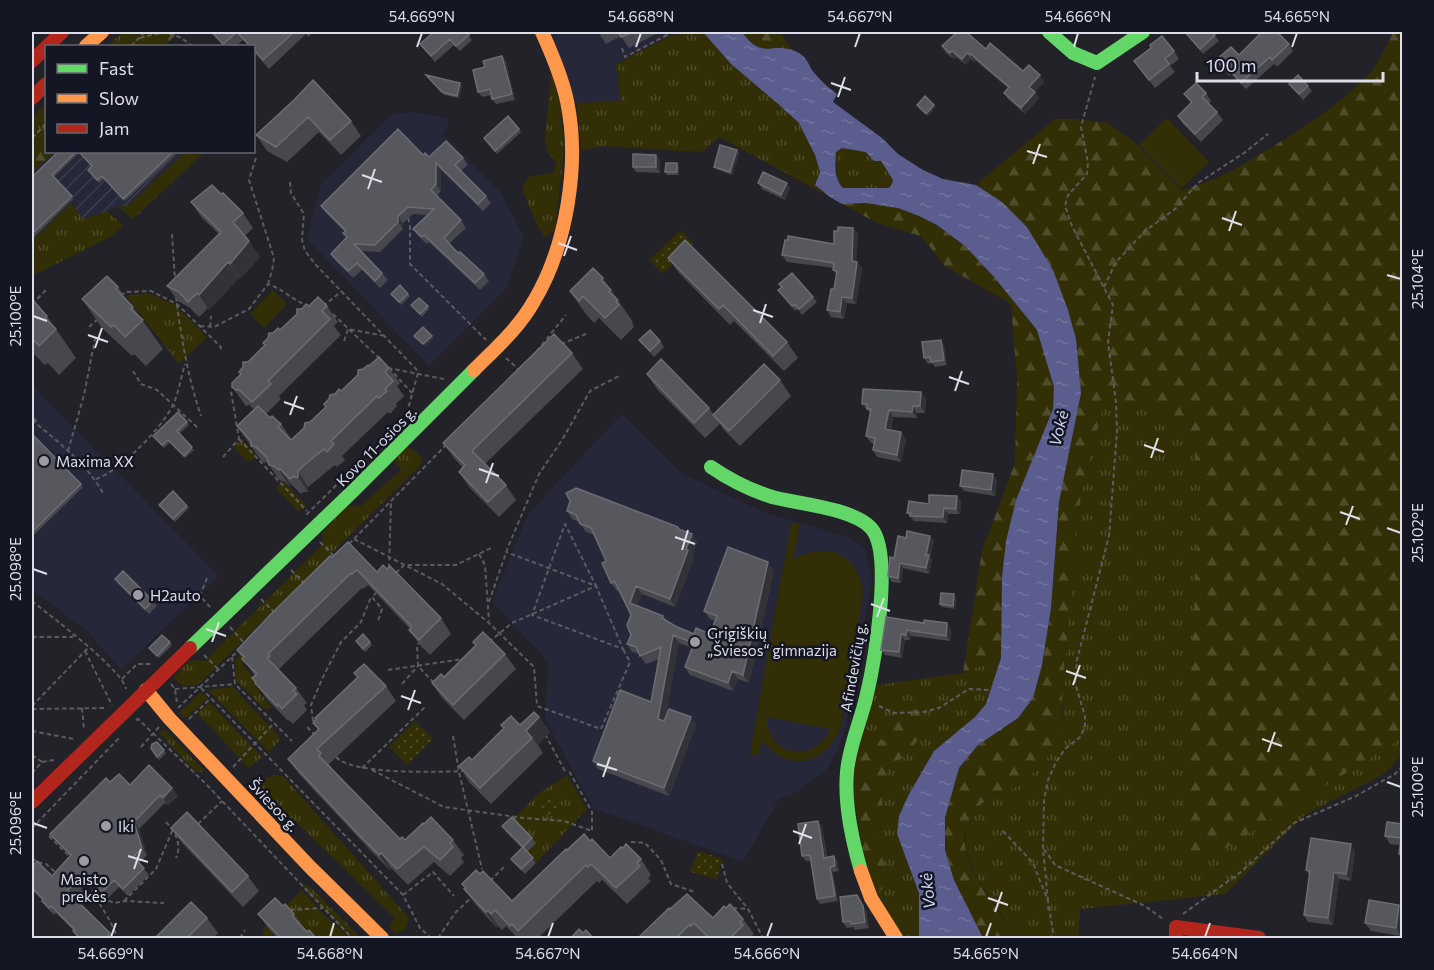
<svg xmlns="http://www.w3.org/2000/svg" width="1434" height="970" viewBox="0 0 1434 970" font-family="Commissioner,sans-serif">
<style>
.built{fill:#262738}
.industrial{fill:url(#industrial-furrows)}
.grass{fill:url(#grass-tufts)}
.forest{fill:url(#forest-firs)}
.park{fill:url(#park-dots)}
.pitch{fill:#322e05;fill-rule:evenodd}
.water{fill:url(#water-ripples);fill-rule:evenodd}
.lines{fill:none;stroke-linecap:round;stroke-linejoin:round}
.path{stroke:#5b5c5d;stroke-width:2;stroke-dasharray:4.5 3;stroke-linecap:butt}
.fast{stroke:#63d668;stroke-width:14}
.slow{stroke:#ff974d;stroke-width:14}
.jam{stroke:#b3261e;stroke-width:14}
.wall{fill:#47474d}
.shaded-wall{fill:#323237}
.building{fill:#57585d;stroke:#6c6d73;stroke-width:1.5}
.ticks{fill:none;stroke:#dddee7;stroke-width:2}
.poi-dot{fill:#9c9ca4;stroke:#151623;stroke-width:2}
.labels{text-anchor:middle;dominant-baseline:central;stroke-width:5;stroke-linejoin:round;paint-order:stroke}
.street-label{font-size:15px;fill:#dddee7;stroke:#151623}
.poi-label{font-size:15px;fill:#dddee7;stroke:#151623;text-anchor:start}
.water-label{font-size:16px;font-style:italic;fill:#d0d4f4;stroke:#151623}
.neatline{fill:none;stroke:#dddee7;stroke-width:2}
.ticks-label{font-size:15px;text-anchor:middle;fill:#dddee7}
</style>
<defs>
<pattern id="industrial-furrows" width="10" height="10" patternUnits="userSpaceOnUse" patternTransform="scale(1.5)"><rect width="10" height="10" fill="#262738"/><path d="M-1 1l2-2M0 10L10 0M9 11l2-2" fill="none" stroke="#3b3c4b"/></pattern>
<pattern id="grass-tufts" width="24" height="20" patternUnits="userSpaceOnUse" patternTransform="scale(1.5)"><rect width="24" height="20" fill="#322e05"/><path d="M3 7l-1-3M5 7V3M7 7l1-3M15 17l-1-3M17 17v-4M19 17l1-3" fill="none" stroke="#4f4c29"/></pattern>
<pattern id="forest-firs" width="22" height="20" patternUnits="userSpaceOnUse" patternTransform="scale(1.5)"><rect width="22" height="20" fill="#322e05"/><path d="M5 1l3.5 6h-7zM16 11l3.5 6h-7z" fill="#4f4c29"/></pattern>
<pattern id="park-dots" width="8" height="8" patternUnits="userSpaceOnUse" patternTransform="scale(1.5)"><rect width="8" height="8" fill="#322e05"/><path d="M2 2h.1M6 6h.1" fill="none" stroke="#4f4c29" stroke-width="1.8" stroke-linecap="round"/></pattern>
<pattern id="water-ripples" width="26" height="14" patternUnits="userSpaceOnUse" patternTransform="scale(1.5)"><rect width="26" height="14" fill="#5a5d8d"/><path d="M2 4q2-2 4 0t4 0M15 11q2-2 4 0t4 0" fill="none" stroke="#71749d"/></pattern>
</defs>
<rect width="100%" height="100%" fill="#222228"/>
<path class="built" d="M550,32H669L670,36L616,64L621,101L573,103Z
M413,112L448,118V128L443,134L501,193L524,237L506,289L429,366L307,239L321,184L392,114Z
M32,385L219,576L121,670L86,630L32,590Z
M622,414L682,474L766,513L849,537L865,548L872,579L846,726L837,752L827,769L797,792L779,799L743,862L593,808L545,719L548,661L492,602L528,514Z"/>
<path class="industrial" d="M54,152H185L130,204L83,219L71,203L32,241V173Z"/>
<path class="grass" d="M123,32H152L137,46H107Z
M683,32H703L731,64L777,103L799,123L815,155L820,172L815,185L830,197L719,137L701,152L603,146L581,150L577,103L621,101L616,64L670,36Z
M551,72L560,102L564,152L555,230L545,237L539,229L523,192V188L528,177L552,173L557,165L548,152L545,138Z
M46,103V128L32,141V118Z
M842,148L866,152L874,161H881L893,180L891,186L888,188H844L837,181L836,152Z
M71,203L83,219L107,211L124,226L110,237L32,276V241Z
M148,293L175,305L207,337L179,364L126,296Z
M1104,403L1159,409L1191,434L1201,483L1198,562L1393,743L1402,734V755L1384,774L1305,815L1225,894L1080,909L1079,938H1018L978,880L966,852V829L973,809L998,793L1016,787L1063,715L1062,690L1081,493Z
M242,440L256,455L251,462L247,461L234,448L235,444Z
M406,447L414,450L423,459L420,466L198,685L183,686L173,678L190,660L205,661L323,544L322,533L347,506H361L400,471L401,468L396,464L394,459Z
M283,481L306,504L305,508L298,511L276,488Z
M243,652L252,654L242,665L263,687L259,692L272,707L269,709L263,708L236,680L235,660Z
M1001,658L986,704L975,717L934,751L908,796L897,834L919,893V938H903L878,894L891,879L875,841L884,820L881,785L888,767L907,755L919,708L894,721L885,741L872,735L863,734L876,685L963,673Z
M233,687L281,739L269,752L208,690Z
M201,692L208,698L187,717H183L179,713Z
M209,702L262,757L249,768L197,713Z
M164,729L202,768L204,772H196L159,733Z
M273,775L283,776L409,918L406,929L396,934L391,930L390,926L395,918L273,800L266,804L254,794L259,782Z
M567,775L587,809L536,863L526,853L513,819L539,793Z
M304,885L309,886L361,938L350,937L302,886Z
M302,890L322,913L349,938L277,937L264,938L263,929Z"/>
<path class="forest" d="M152,32H179L164,46H137Z
M742,32H780L792,50C767,49 757,53 742,32Z
M1393,32H1402V734L1394,743L1206,860L1190,847L1182,827L1201,483L1191,434L1159,409L1104,403L1081,493L1062,690C1064,718 1060,744 1040,767C1034,773 1023,783 1015,787C1010,790 1003,790 998,793C975,804 960,825 966,852C972,879 1002,915 1018,938H983L954,880L945,850V818L959,768L978,745L1018,718L1033,698L1042,665L1051,608L1059,502L1081,392L1076,339L1002,202L976,185L1055,119H1075L1107,123L1132,140L1182,190C1222,179 1246,163 1280,142C1312,122 1342,102 1368,75C1379,63 1387,46 1393,32Z
M46,128V152H54L32,173V141Z
M185,152H205L133,219L119,207L130,204Z
M866,203L898,208L919,216L937,225L965,246L994,277L1037,330L1049,365L1054,387L1053,409L1039,445L1002,577L1001,658L963,673L982,551L1015,463L1017,379L1011,304L945,266L921,236L877,223L842,204Z
M919,707L931,721L907,755L888,767L881,785L884,820L875,841L891,879L878,894L867,875L853,792L855,763L863,734L872,735L885,741L894,721Z"/>
<path class="park" d="M681,230L694,244L663,274L649,260Z
M415,721L433,739L407,765L389,747Z
M541 805a10 10 0 1 1 20 0a10 10 0 1 1-20 0Z
M698,851L723,859L717,879L690,872Z"/>
<path class="pitch" d="M1167,118L1209,162L1182,188L1139,145Z
M273,290L287,304L264,328L250,314Z
M791,523L800,524L793,560C827,539 860,555 863,595L841,726C827,765 787,774 762,740L759,755L750,754ZM767,717L830,729C816,765 766,756 767,717Z"/>
<path class="water" d="M703,32H742C763,61 771,41 795,51C809,57 807,65 816,75C822,82 829,88 837,94L833,102L882,138L898,154L923,170L943,179L976,185L1002,202L1027,227L1053,270L1068,310L1076,339L1081,393L1059,502L1051,608L1042,665L1033,698L1018,718L978,745L959,768L945,818V850L954,880L983,938H919V893L897,834L899,816L908,796L934,751L975,717L986,704L1001,658L1002,577L1006,541L1016,500L1053,409L1054,387L1037,330L994,277L965,246L937,225L919,216L898,208L866,203L842,204L830,197L815,185L820,172L815,155L799,123L777,103L731,64ZM842,148L866,152L874,161H881L893,180L891,186L888,188H843C834,178 835,166 836,152Z"/>
<g class="lines">
<path class="path" d="M140,38C164,31 173,30 192,46
M131,46L145,32
M622,48L625,57L667,35L666,32
M32,138L46,124
M256,158L249,180L274,258L272,271L268,284
M290,182L291,193L304,214L302,240L305,251L316,265L416,369L418,373L406,416L305,516
M408,218L410,225V264L486,340
M172,234L175,280
M1104,287L1116,262L1145,231L1175,209L1198,183L1244,153L1268,134
M121,296L125,292L151,291L177,304L221,347L220,350
M176,297C181,338 188,377 201,416
M32,304L47,289
M323,306L342,291
M333,314L379,358
M200,326L214,327L249,309L268,284C283,289 291,299 306,305
M89,327L98,319
M210,327L211,316
M344,341L348,329L385,336
M561,344L586,334
M537,351L566,315
M506,358L519,370
M388,368L444,379
M389,368L412,393
M133,371L141,384L157,390L198,428
M32,411L36,422
M32,420C58,442 86,463 103,493
M239,439L307,511
M68,451L84,395L96,334
M223,457L239,439L231,391
M96,479C121,470 161,429 173,405C179,392 181,377 185,364
M354,539L442,584L489,623L534,667L537,706L601,729L630,662L623,649
M320,542L335,557
M349,544L446,445
M479,554L485,565L489,621
M389,568L391,502
M291,570L304,583
M396,573L404,565H456L491,548
M207,578L200,596L211,608
M377,592L372,597L382,609L378,621
M261,599L274,612
M32,601C49,615 123,670 126,689
M489,602L508,547L539,474L562,440L590,391L621,375
M230,627L244,643
M32,637H72L74,635
M421,641L417,645L418,666L435,684
M489,642L512,623L596,586L623,649L532,615L565,524L596,586L506,552
M85,651L112,705
M204,655L219,670
M232,657L235,684L292,741
M388,670L463,659
M122,679L137,664H153
M171,684L175,689L177,704
M402,684L418,666
M201,688L403,895L420,928L431,938
M175,689L235,684
M32,706L88,648
M879,706L894,713L924,712L939,708L969,689L991,690
M82,708L84,729
M178,708L239,650
M32,709L107,708
M189,719L211,698
M136,720L138,719L206,784L352,938
M313,721L311,705L323,677L341,642L361,622L371,597
M307,727L315,735
M32,731L74,739
M545,734L566,773
M453,736L459,772L482,869
M141,747L159,727
M32,755L42,762
M336,757C353,775 438,772 465,771
M233,767L274,723
M362,768L425,707
M372,770L444,807L524,818L564,821L592,831V812L569,771
M32,773L42,762L54,760
M166,822C176,832 182,845 176,858
M198,824L222,801
M32,828L120,737
M1003,831L1033,863L1048,901L1054,938
M49,836L70,857
M631,842L645,843L661,860L671,884L695,892
M1044,849L1055,865L1145,906L1163,919
M32,858L37,862L46,864L56,873
M722,864L727,883L748,909L763,938
M490,881L504,867
M92,883L91,887C98,905 112,919 117,938
M80,891L115,903L124,901L164,903
M403,895L433,872L454,896
M124,901L156,869L173,829
M1048,901L1043,849L1044,800L1048,780L1056,762L1065,749L1080,737L1085,727V716L1075,683L1077,660L1109,536L1117,431L1116,402L1108,342L1113,305L1072,226L1065,206L1068,195L1087,174L1088,163L1081,127L1095,77
M733,908L748,909
M290,910L323,908
M1183,914L1242,871L1294,823L1356,796L1395,774L1402,767
M240,938L245,930
M438,938L456,912L472,897"/>
<path class="fast" d="M1049,32L1073,53L1097,63L1143,32
M711,467C730,480 750,490 772,497C798,504 853,508 871,528C894,553 874,665 866,698C860,723 849,747 847,772C844,805 852,840 861,871
M190,648L354,490L474,370"/>
<path class="slow" d="M86,46L102,32
M474,370C495,349 519,328 534,301C567,246 580,163 567,101C562,77 552,54 542,32
M146,690L169,718L310,867L382,938
M861,871L871,898L896,938"/>
<path class="jam" d="M32,61L62,32
M32,98L46,84
M32,802L190,648
M1176,938V927L1259,938"/>
</g>
<path class="wall" d="M210,32H314L308,37L306,34L269,69L254,52V46H249L243,40L236,46H224Z
M466,32L472,40L460,51L454,45L435,62L420,44Z
M598,32H657L658,33L629,48L621,36L606,44Z
M1184,32H1212L1219,41L1203,54Z
M1289,44L1293,51L1277,67L1274,64L1246,89L1231,74L1229,76L1216,60Z
M942,46L986,49L1023,71L1044,82L1035,92L1039,98L1025,114L1008,99L1004,93L1008,88L975,60L974,62L971,59L966,65L956,57L954,59L946,53Z
M1174,51L1179,59L1170,66L1175,72L1155,88L1134,61Z
M502,56L506,61L515,100L496,104L492,99V95L482,97L478,92L485,67Z
M426,75L460,83L462,86L459,98L444,95Z
M1289,84L1308,86L1312,91L1303,100Z
M1206,93L1211,101L1209,104L1217,112L1223,120L1201,142L1183,124L1178,116L1191,103L1184,94Z
M294,100L351,121L361,136L341,155L319,132L287,162L267,151L256,135Z
M519,129L521,132L497,154L486,141Z
M737,150L739,153L732,175L716,169L714,167Z
M58,152H178L125,201L104,179L99,183L90,172L88,170L92,166L79,153L54,177L73,199L32,239V177Z
M423,155L429,157L463,158L468,165L461,171L486,196L491,203L483,211L441,170V191L437,196L461,220L466,228L449,244L458,253L484,274L489,281L480,290L429,242L427,244L418,236L413,229L427,215L413,214L403,223V229L380,252L361,251L382,273L388,280L380,288L362,270L353,278L336,261L331,254L347,237L343,233L345,232L326,213L321,206Z
M660,160V173L636,172L633,167Z
M677,163L679,166V175H667L665,172Z
M758,183L790,188L785,200L762,189Z
M221,194L243,213L253,228L245,236L260,257L240,279L239,278L209,310L208,308L199,317L190,308L178,301L167,286L219,234L202,218L191,202Z
M853,228L858,234L856,262L862,268L856,304L847,303L844,319L831,317L827,310L834,289L837,275L833,270L834,268L787,262L782,255L834,244L838,231Z
M668,258L787,342L798,358L784,371L734,321L730,325L679,273Z
M603,278L633,322L632,323L634,327L621,340L599,318L594,323L585,313L570,291Z
M118,287L128,302L133,307L163,349L146,366L134,354L132,356L102,328L82,299Z
M778,290L813,297L817,302L802,315L798,309L795,311Z
M391,294H408L410,296L401,305Z
M32,296L47,316L76,358L59,375L48,363L45,365L32,352Z
M411,305L428,306L429,309L422,317Z
M309,306H327L338,322L334,326L341,335L279,396L281,399L266,414L270,418L281,424L292,440L326,407L324,404L335,394L341,391L363,369L369,366L389,368L400,383L397,386L404,396L396,404L397,406L390,414L388,412L342,456L345,460L337,467L335,465L308,487V492H303L301,494L291,484L289,486L285,482L279,480L268,463L262,462L237,426L254,410L250,405L246,406L232,387L241,374L239,372L265,345L273,333L280,330L302,309Z
M639,340L660,341L664,347L654,357Z
M944,345L947,365L935,367L932,363L928,364L924,358Z
M572,353L583,369L485,464L506,485L516,500L499,517L469,487L459,472L463,468L454,458L443,443Z
M647,374L709,408L714,415L780,380L791,396L740,446L724,430L720,424L705,438L657,389Z
M926,399L925,413H917V418L893,417L891,430L901,432L906,439L901,462L877,457L873,450L874,444L871,443L866,436L871,414L862,404Z
M187,422L189,425L179,434L194,450L185,458L170,442L164,448L153,436Z
M32,434L83,487L34,535L32,532Z
M997,480L995,496L964,491L960,486Z
M957,496L961,502L960,514H948L947,523L914,521L907,513L929,504Z
M159,505L187,506L189,508L175,522Z
M567,511L678,527L681,530L692,534L697,542L692,556L694,558L675,607L642,594L637,606L663,616L667,621L675,626L694,634H710L715,621L710,619L704,611L774,570L749,683L738,679L733,691L690,675L685,667L692,648L679,643L665,718L691,717L696,725L669,796L598,769L593,761L651,702L659,659L646,664L639,654L632,652L627,644L631,635V615L619,590L617,591L611,583L606,561L594,535L586,532L579,522L572,519Z
M930,536L934,541L930,557L932,560L929,574L903,568L901,583L892,582L888,576L894,558L906,538Z
M332,557L377,572L441,618L451,634L430,655L420,645L409,630L410,629L371,588L368,585L363,589L362,588L279,669L296,688L307,703L304,705L307,710L293,724L289,720L288,721L266,698L252,678L255,676L237,650Z
M115,579L153,601L157,606L149,614L119,584Z
M956,597L955,609L942,607L940,604Z
M886,617L951,629L950,641L911,636L910,640H905L902,658L885,655L881,650Z
M356,641L370,642L372,645L365,652Z
M170,642L172,645L159,658L149,648Z
M473,642L505,654L516,669L464,720L442,698L432,683L444,677L476,645Z
M354,673L386,686L396,701L329,764L332,769L400,839L405,840L424,824L453,840L464,855L461,858L464,862L450,876L434,862L408,885L391,868L390,870L371,851L299,774L288,759L318,730L313,723L357,677Z
M539,717L550,732L538,745L543,753L491,804L469,782L459,766L472,760L504,729L501,725H520Z
M151,748L164,750L166,753L159,760Z
M110,782L172,788L178,796L168,805L165,803L139,829L147,855L139,863L149,875L128,896L119,887L107,899L89,881L74,897L110,933L114,939H78L74,931L56,913L54,915L47,908L42,900L32,890V867L52,876L70,856L55,841L50,834Z
M1402,824V859L1399,854L1400,845L1390,844L1385,836Z
M502,826L532,838L536,843L527,852L536,863L525,874L515,864L511,859L522,848L506,832Z
M822,826L827,857L834,856L837,861L839,871L833,872L838,901L820,904L817,899L811,861H806L802,856Z
M171,828L248,876L259,891L243,907L182,843Z
M590,841L610,858L623,848L641,859L651,875L648,878L651,881L627,904L602,880L599,883L597,881L537,939H518L506,926L502,930L498,926L497,928L475,904L464,889L465,888L462,884L512,901L567,850Z
M1355,851L1351,881L1339,879L1333,925L1308,922L1304,915L1309,875L1306,870Z
M860,900L866,911L869,928L855,930L853,927L847,928L843,922Z
M1399,905L1402,909V928L1401,936L1371,931L1365,923Z
M283,906L294,914L307,932L317,939H278L269,929L258,914Z
M726,908L743,919L754,934L751,937L752,939H637L670,909L713,918Z
M207,918L218,933L213,939H154Z"/>
<path class="shaded-wall" d="M952,51L956,57L954,59L950,53Z
M967,53L971,59L966,65L962,59Z
M971,54L975,60L974,62L970,55Z
M502,56L506,61L515,100L512,94Z
M1040,75L1044,82L1035,92L1039,98L1025,114L1021,108L1029,87Z
M460,83L462,86L459,98L457,96Z
M934,105L936,107L928,116L926,114Z
M737,150L739,153L732,175L730,172Z
M656,155L660,160V173L656,167Z
M436,163L441,170V191L436,184Z
M677,163L679,166V175L677,172Z
M787,183L790,188L785,200L781,195Z
M398,216L403,223V229L398,222Z
M853,228L858,234L856,267L852,261Z
M249,241L260,257L240,279L230,264Z
M228,262L239,278L209,310L199,295Z
M857,262L862,268L856,304L852,298Z
M842,297L847,303L844,319L840,312Z
M432,336L434,338L425,347L423,344Z
M941,340L944,345L947,365L944,360Z
M921,392L926,399L925,413L920,406Z
M913,406L917,413V418L912,412Z
M889,410L893,417L890,435L885,429Z
M901,432L906,439L901,462L897,455Z
M280,469L291,484L289,486L279,470Z
M298,471L308,487V492L298,477Z
M993,474L997,480L995,496L991,490Z
M957,496L961,502L960,514L956,509Z
M944,508L948,514L947,523L943,517Z
M692,534L697,542L692,556L694,558L675,607L670,599Z
M930,536L934,541L930,557L932,560L929,574L926,568V555Z
M768,562L774,570L749,683L743,675Z
M900,563L903,568L901,583L898,578Z
M636,586L642,594L635,611L630,603Z
M954,594L956,597L955,609L953,606Z
M947,623L951,629L950,641L946,636Z
M907,630L911,636L910,640L906,635Z
M901,634L905,640L902,658L899,652Z
M673,635L679,643L664,727L658,719Z
M732,671L738,679L733,691L728,683Z
M539,717L550,732L538,745L526,731Z
M691,717L696,725L669,796L664,788Z
M172,788L178,796L168,805L163,798Z
M818,821L822,826L827,863L824,858Z
M134,822L139,829L147,855L142,848Z
M1351,844L1355,851L1351,881L1346,874Z
M381,853L391,868L390,870L379,855Z
M834,856L837,861L839,871L835,866Z
M830,867L833,872L838,901L835,896Z
M1334,872L1339,879L1333,925L1328,918Z
M857,895L866,911L869,928L865,922Z
M1399,905L1402,909V928L1401,936L1396,928Z
M488,911L498,926L497,928L486,912Z"/>
<path class="building" d="M212,32H237L223,44Z
M237,32H294L263,60L254,50V46H250Z
M434,32H466L469,35L456,46L450,39L431,56L420,44Z
M618,32H633L621,37Z
M957,32H966L986,49L990,43L1023,71L1029,65L1040,75L1029,87L1035,92L1021,108L1004,93L1009,87L971,54L970,55L967,53L962,59L952,51L950,53L942,46Z
M1185,32H1212L1215,35L1200,49Z
M1262,32H1277L1289,44L1272,60L1270,57L1241,83L1227,67L1224,69L1216,60L1231,47L1239,55Z
M1162,36L1174,51L1165,59L1169,64L1149,80L1134,61L1151,48L1150,45Z
M502,56L512,94L492,99L490,89L478,92L473,70L485,67L483,61Z
M426,75L460,83L457,96L442,92Z
M1298,75L1308,86L1299,94L1289,84Z
M313,80L351,121L330,140L308,117L276,147L256,135L294,100Z
M1196,83L1206,93L1202,97L1217,112L1195,134L1178,116L1192,102L1184,94Z
M925,96L934,105L926,114L917,105Z
M508,116L519,129L495,151L484,138Z
M398,129L423,155L425,153L429,157L446,141L463,158L455,165L486,196L478,204L436,163V184L431,190L461,220L444,238L458,253L460,252L484,274L475,283L424,235L422,237L413,229L434,209L408,207L398,216V222L375,245L354,244L382,273L375,281L357,263L348,271L331,254L347,237L343,233L346,231L321,206Z
M720,145L737,150L730,172L714,167Z
M58,152H76L52,175L72,196L32,234V177Z
M79,152H173L123,199L102,176L97,180L88,170L92,166Z
M633,154L656,155V167H633Z
M666,163H677V172H665Z
M763,172L787,183L781,195L758,183Z
M212,185L221,194L223,193L243,213L233,222L249,241L230,264L228,262L199,295L197,293L188,302L179,292L167,286L221,232L191,202Z
M838,227L853,228L852,261L857,262L852,298L842,297L840,312L827,310L831,289H834L837,271L833,270L834,263L782,255L785,240H788V236L834,244V231H838Z
M685,240L787,342L773,356L723,305L719,309L668,258Z
M593,268L603,278L601,280L611,290L609,292L618,300L616,302L619,305L605,318L583,296L579,301L570,291Z
M792,273L813,297L799,309L794,304L792,306L778,290L782,287L779,284Z
M107,276L118,287L116,289L133,307L131,309L143,320L125,337L114,325L111,327L82,299Z
M400,285L408,294L399,302L391,294Z
M318,297L327,306L322,311L330,319L268,381L271,384L252,402L239,390H236L232,387V383L241,374L239,372L243,367V362H248L265,345L263,343L268,338L269,333H273L278,328L280,330L297,314V309H302L306,304L309,306Z
M419,298L428,306L420,314L411,305Z
M32,300L47,316L45,318L56,329L39,346L32,338Z
M423,327L432,336L423,344L414,336Z
M650,330L660,341L650,351L639,340Z
M554,334L572,353L472,451L506,485L488,502L459,472L465,465L443,443Z
M941,340L944,360L931,362L930,357L924,358L922,342Z
M379,357L389,368L385,372L393,381L385,389L387,391L379,398L377,396L331,441L334,444L327,452L324,449L303,466L298,471V477H292L290,479L280,469L279,470L274,466L269,465L267,458L256,447L251,446V441L237,426L258,406L270,418L272,416L281,424L278,427L291,440L304,428L305,423L310,422L326,407L324,404L329,399L330,395L335,394L339,389L341,391L358,375V370L363,369L368,365L369,366Z
M661,359L709,408L694,423L647,374Z
M764,364L780,380L729,431L713,415Z
M863,389L921,392L920,406H913L912,412L889,410L885,429L901,432L897,455L873,450L875,438L866,436L871,409H867V404H862Z
M178,412L187,422L177,431L192,447L184,456L168,440L162,445L153,436Z
M32,434L81,484L32,532Z
M962,470L993,474L991,490L960,486Z
M576,488L678,527V529L692,534L686,549L688,550L670,599L636,586L630,603L663,616L662,618L675,626L694,634L696,628L710,634L717,616L704,611L728,547L768,562L743,675L732,671L728,683L685,667L694,643L673,635L658,719L664,721L669,709L691,717L664,788L593,761L620,690L651,702L661,647L640,656L636,647L627,644L631,635L627,625L631,615L615,582L611,583L602,563L606,561L591,528L580,524L576,515L567,511L570,501L566,493Z
M173,491L187,506L173,519L159,505Z
M929,495L957,496L956,509L944,508L943,517L910,516L911,513H907L909,501L929,504Z
M907,531L930,536L926,555H929L926,568L900,563L898,578L888,576L890,557L894,558L898,536L906,538Z
M348,542L377,572L383,565L387,569L390,566L441,618L419,640L409,630L412,627L360,573L357,570L352,574L351,573L268,654L270,656L267,658L296,688L293,691L297,694L282,709L278,704L277,706L255,683L256,682L252,678L257,674L242,659L244,657L237,650L271,614L330,556L332,557Z
M123,571L153,601L145,609L115,579Z
M941,593L954,594L953,606L940,604Z
M886,617L924,623V620L947,623L946,636L907,630L906,635L901,634L899,652L881,650Z
M483,632L505,654L453,705L432,683L441,674L444,677L476,645L473,642Z
M363,634L370,642L363,649L356,641Z
M162,635L170,642L157,656L149,648Z
M364,664L386,686L317,749L321,753L319,756L400,839L402,837L405,840L423,823L424,824L431,817L453,840L450,843L453,847L440,860L424,847L397,869L381,853L379,855L360,836L288,759L319,729L313,723L316,719L315,718L358,677L354,673Z
M534,712L539,717L526,731L532,738L480,788L459,766L469,757L472,760L504,728L501,725L511,716L520,725Z
M157,742L164,750L157,757L151,748L152,744Z
M149,765L172,788L163,798L160,795L134,822L142,848L133,857L144,868L123,889L114,880L102,892L84,874L67,891L110,933L105,939H84L82,937L80,939L73,931L75,930L51,906L49,908L42,901L43,899L32,888V867L37,861L52,876L71,855L50,834L106,778L110,782L119,774L130,785Z
M187,812L248,876L232,892L171,828Z
M512,817L532,838L523,847L502,826Z
M818,821L824,858L834,856L835,866L830,867L835,896L817,899L810,855L802,856L798,824Z
M1387,822L1402,824V855L1399,854L1401,838L1385,836Z
M584,834L590,841L592,839L610,858L621,847L623,848L626,844L641,859L637,863L640,866L616,888L591,864L588,867L586,865L518,931L512,924L510,926L495,910L491,914L488,911L486,912L464,889L466,888L462,884L476,870L480,874L483,871L512,901L566,849L567,850Z
M1311,838L1351,844L1346,874L1334,872L1328,918L1304,915L1310,871L1306,870Z
M523,847L533,858L521,869L511,859Z
M687,894L713,918L724,906L726,908L730,904L743,919L740,922L743,925L729,939H710L694,923L691,926L690,924L675,939H637L669,908L670,909Z
M857,895L863,906L865,922L851,924L850,921L843,922L840,897Z
M275,898L283,906L285,904L294,914L292,916L307,932L309,930L317,939H282L258,914Z
M1369,900L1399,905L1396,928L1365,923Z
M191,902L207,918L186,939H154Z
M579,929L583,933L586,930L594,939H570Z"/>
<path class="ticks" d="M417,47L422,33M636,47L641,33M855,47L860,33M1074,47L1078,33M1292,47L1297,33M831,83L851,90M838,97L845,77M1027,151L1047,157M1033,164L1040,144M362,175L382,182M368,189L375,169M1222,218L1242,225M1229,231L1236,211M558,243L577,250M564,256L571,236M1387,275L1401,279M753,310L773,317M33,316L47,321M760,323L766,304M88,335L108,342M95,348L102,328M949,377L969,384M955,391L962,371M284,402L304,409M290,415L297,396M1144,445L1164,452M1151,458L1158,438M479,469L499,476M486,483L493,463M1340,512L1360,519M1346,525L1353,506M1387,528L1401,533M675,537L695,544M682,550L688,530M33,569L47,574M871,604L890,611M877,617L884,598M206,629L226,636M212,642L219,622M1066,671L1086,678M1073,685L1080,665M401,696L421,703M408,710L415,690M1262,739L1282,746M1268,752L1275,732M597,764L617,770M603,777L610,757M1387,782L1401,787M33,823L47,828M793,831L812,838M799,844L806,824M128,856L148,862M134,869L141,849M988,898L1008,905M995,912L1002,892M111,937L116,923M330,937L334,923M548,937L553,923M767,937L772,923M986,937L991,923M1205,937L1210,923"/>
<g class="poi-dot">
<circle cx="44" cy="461" r="6"/>
<circle cx="138" cy="595" r="6"/>
<circle cx="695" cy="642" r="6"/>
<circle cx="106" cy="826" r="6"/>
<circle cx="84" cy="861" r="6"/>
</g>
<g class="labels">
<g class="street-label">
<text transform="translate(376 446) rotate(-45)">Kovo 11-osios g.</text>
<text transform="translate(853 667) rotate(-80)">Afindevičių g.</text>
<text transform="translate(274 805) rotate(47)">Šviesos g.</text>
</g>
<g class="poi-label">
<text x="56" y="461">Maxima XX</text>
<text x="150" y="595">H2auto</text>
<text x="707" y="633">Grigiškių<tspan x="707" dy="17">„Šviesos“ gimnazija</tspan></text>
<text x="118" y="826">Iki</text>
<text x="84" y="879" text-anchor="middle">Maisto<tspan x="84" dy="17">prekės</tspan></text>
</g>
<g class="water-label">
<text transform="translate(1058 428) rotate(-76)">Vokė</text>
<text transform="translate(927 891) rotate(-96)">Vokė</text>
</g>
</g>
<rect width="1434" height="970" fill="none" stroke="#151623" stroke-width="66"/>
<rect x="45" y="45" width="210" height="108" fill="#151623" stroke="#656671" stroke-width="1.5"/>
<rect x="57" y="64" width="30" height="9" fill="#63d668" stroke="#656671" stroke-width="1.5"/>
<text x="99" y="75" font-size="18" fill="#dddee7">Fast</text>
<rect x="57" y="94" width="30" height="9" fill="#ff974d" stroke="#656671" stroke-width="1.5"/>
<text x="99" y="105" font-size="18" fill="#dddee7">Slow</text>
<rect x="57" y="124" width="30" height="9" fill="#b3261e" stroke="#656671" stroke-width="1.5"/>
<text x="99" y="135" font-size="18" fill="#dddee7">Jam</text>
<path d="M1197 72v9h186v-9" fill="none" stroke="#dddee7" stroke-width="3"/>
<text x="1206" y="72" font-size="18" fill="#dddee7" stroke="#151623" stroke-width="4.5" paint-order="stroke">100 m</text>
<rect x="33" y="33" width="1368" height="904" class="neatline"/>
<g class="ticks-label">
<text x="422" y="22">54.669°N</text>
<text x="641" y="22">54.668°N</text>
<text x="860" y="22">54.667°N</text>
<text x="1078" y="22">54.666°N</text>
<text x="1297" y="22">54.665°N</text>
<text transform="translate(1418 279) rotate(-90)" y="5">25.104°E</text>
<text transform="translate(16 316) rotate(-90)" y="5">25.100°E</text>
<text transform="translate(1418 533) rotate(-90)" y="5">25.102°E</text>
<text transform="translate(16 569) rotate(-90)" y="5">25.098°E</text>
<text transform="translate(1418 787) rotate(-90)" y="5">25.100°E</text>
<text transform="translate(16 823) rotate(-90)" y="5">25.096°E</text>
<text x="111" y="959">54.669°N</text>
<text x="330" y="959">54.668°N</text>
<text x="548" y="959">54.667°N</text>
<text x="767" y="959">54.666°N</text>
<text x="986" y="959">54.665°N</text>
<text x="1205" y="959">54.664°N</text>
</g>
</svg>
